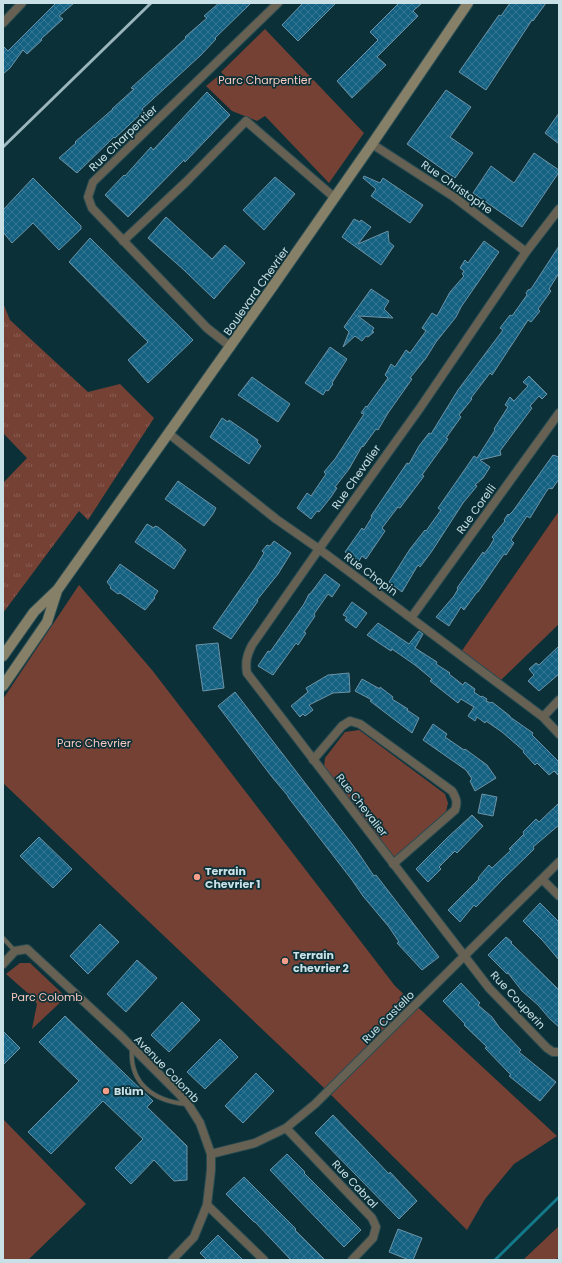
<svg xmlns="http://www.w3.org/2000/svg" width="562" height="1263" viewBox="0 0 562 1263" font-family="Poppins,sans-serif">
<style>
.grass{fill:url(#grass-tufts)}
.green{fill:#764135}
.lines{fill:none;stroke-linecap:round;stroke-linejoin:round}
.stream{stroke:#137889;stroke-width:3}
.building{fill:url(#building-cross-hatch);stroke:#6d93a8}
.lane-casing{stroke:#294c53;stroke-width:5.5}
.street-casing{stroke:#294c53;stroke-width:10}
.secondary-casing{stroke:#294c53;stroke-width:12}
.lane{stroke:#666152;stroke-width:4}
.street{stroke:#666152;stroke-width:8}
.secondary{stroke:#878068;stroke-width:10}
.rail{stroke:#9ab5bc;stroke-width:3}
.poi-dot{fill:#f49e8a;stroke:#0b3037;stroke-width:1.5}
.labels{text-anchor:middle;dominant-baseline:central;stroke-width:3.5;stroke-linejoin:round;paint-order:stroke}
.park-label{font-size:11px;fill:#f8c9be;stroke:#0b3037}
.street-label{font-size:11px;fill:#c8e0e6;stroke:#0b3037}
.poi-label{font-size:11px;font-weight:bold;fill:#c8e0e6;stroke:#0b3037;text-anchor:start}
</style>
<defs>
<pattern id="grass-tufts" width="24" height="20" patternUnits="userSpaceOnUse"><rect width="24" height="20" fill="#764135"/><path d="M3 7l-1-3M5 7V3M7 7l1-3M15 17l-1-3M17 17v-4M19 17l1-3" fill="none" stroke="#885c52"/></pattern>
<pattern id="building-cross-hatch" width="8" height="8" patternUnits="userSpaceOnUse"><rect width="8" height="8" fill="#156182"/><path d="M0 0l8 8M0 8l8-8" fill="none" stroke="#367794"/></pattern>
</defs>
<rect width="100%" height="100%" fill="#0b3037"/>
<path class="grass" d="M3,303L10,320L88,392L120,384L154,418L88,520L79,511L3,613V483L27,458L3,433Z"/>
<path class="green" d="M265,29L364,133L329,183L265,116L257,121L232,111L206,86L217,77L222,82L227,78L221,72Z
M559,511V624L500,681L461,652Z
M79,585L152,670L395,986L557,1136L514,1164L485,1199L467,1230L322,1086L3,783V699Z
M359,730L445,794L448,803L446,812L393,860L324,767L325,758L345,732Z
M20,963H30L66,997L32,1029L37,1004L31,996L6,974Z
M3,1119L86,1204L28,1260H3Z
M559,1226V1257L555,1260H523Z"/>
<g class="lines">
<path class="stream" d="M495,1260L559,1197"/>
</g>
<path class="building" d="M56,3H74L59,16L63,19L41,39L42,40L27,54L23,50L10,68L3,74V46L8,51Z
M219,3H251L215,38L216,39L201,55L142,109L144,111L115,138L114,137L77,173L59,158L76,143L75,142L113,109H112L134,89L131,88L186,38L185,37L207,18L204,16Z
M303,3H336L298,41L282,25Z
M399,3H422L413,11L418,16L377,57L386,65L352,98L337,81L378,40L370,32Z
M510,3H546L533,21L532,20L486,90L459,72L499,15L501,16Z
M446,90L471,107L450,137L473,153L455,178L407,144Z
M207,92L230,115L185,162L184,160L128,217L105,195L124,175L125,176L151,147L153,150Z
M559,113V144L545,133Z
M534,153L559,170V172L522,227L473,193L491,166L514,183Z
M364,176L380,183L383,178L423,205L419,211L410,223L371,196L376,189L363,178Z
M275,177L295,194L264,230L243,210Z
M33,178L81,226V229L59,250L33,223L12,243L3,232V210Z
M166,217L212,259L225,245L245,263L214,299L185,271L148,238Z
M354,219L360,222L361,220L371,227L358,244L388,231L389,242L394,246L381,265L342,237Z
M90,238L193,340L148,383L128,360L148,342L69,262Z
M484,241L499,252L461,307L456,317L436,342L426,358L410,378L412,379L388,413L378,430L376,429L363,447L362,446L349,469L335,487L337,488L331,497L319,512L317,511L311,519L297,508L307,493L311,496L326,474L324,472L335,459L364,414L361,413L366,406L367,407L388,378L385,375L391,364L395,367L406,350L410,353L426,331L422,328L432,313L437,316L450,292L464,276L462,274L464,271L460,268L465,260L468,263Z
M559,246V273L549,289L551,291L538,309L540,311L531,322L528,320L492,375L490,373L471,398L472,399L459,415L461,417L446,438L448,439L422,475L424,476L400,508L398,507L382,528L385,531L366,559L362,556L359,561L345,552L362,528L364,530L372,517L371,516L407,463L409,464L419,446L429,433L431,434L458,390L503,330L500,328L510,315L512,316L527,295L526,293L528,290L531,289Z
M371,289L389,301L384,309L393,318L358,316L374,328L372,331L374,332L368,337L366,336L362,341L355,336L343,347L349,332L344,327Z
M330,347L347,359L332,383L333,384L328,391L326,390L323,395L305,383Z
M529,376L547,394L542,399L539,396L530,406L532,408L500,451L501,455L480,460L490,467L483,478L475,485L477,486L463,503L432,551L420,567L418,565L402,592L389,582L410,549L425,530L426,531L441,510L438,508L461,475L474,456L477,458L495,430L494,429L508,407L505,405L510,397L514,401L528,386L523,382Z
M252,377L290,404L278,422L238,395Z
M222,418L228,422L229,420L258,440L257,442L261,446L249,464L210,437Z
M553,455L559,457V479L552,489L549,488L546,492L530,518L527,516L511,540L514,543L506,555L504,554L478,592H477L464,610L461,607L449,626L436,617L454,596L458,589L457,588L462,581L483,552L484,554L490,546L494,539L492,537L505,521L504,520L508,514L509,515L513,511Z
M178,481L216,508L213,514L204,526L165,499Z
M147,524L154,528L155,526L158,527L182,546V547L186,550L174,569L135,542Z
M274,541L291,553L278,574L257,600L258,601L231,639L213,628L255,568L264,553L262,551L267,545L270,546Z
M120,564L158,591L154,597L155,598L145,610L120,593L118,594L110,588L111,587L107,582Z
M325,574L340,585L332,597L328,594L314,614L315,616L304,632L306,633L298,645L296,643L273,675L258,666L268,651L270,652L304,604L309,594H310Z
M352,602L367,613L356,628L345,620L347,617L343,615Z
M378,623L409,644L419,631L423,634L415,648L437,662L436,664L450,673L449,674L463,685L465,682L475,689L474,692L481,697L482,696L487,699L486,701L491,703L492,702L510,716V717L533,733L532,735L559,762V776L554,771L549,775L537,763L535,765L523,752L524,751L502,732L486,721L485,723L477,717L475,721L468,716L474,707L461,699L458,703L430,681L432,679L415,665L392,649L391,651L367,635Z
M218,643L224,688L203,691L196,645Z
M559,646V674L539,691L528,681L534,675L529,669L536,663L539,665Z
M349,673L350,692L333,693L309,705L313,710L305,716L303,714L300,717L291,706L308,692L306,688L328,675Z
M362,679L380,689V687L393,697L392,699L408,709L407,710L419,718L412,733L370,701L372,700L355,691Z
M235,692L355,848L374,876L376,875L439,957L422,970L397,943L399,942L389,927L363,896L352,880L288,797V796L272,777L218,706Z
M433,724L447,734L445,737L464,750L465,749L487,765L496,778L475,791L470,781L472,779L466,770L423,740Z
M482,794L497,797L493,816L478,813Z
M559,803V825L533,847L534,849L528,855L503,879L476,907L474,905L460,922L448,910L479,879L478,878L489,865L492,868L511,850L509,849L524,834L523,832L536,819L539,822Z
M472,815L483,826L457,853L455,851L439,867L441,869L428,882L416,869L447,838Z
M39,837L72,869L53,888L20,856Z
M540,903L559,922V960L543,941L523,921Z
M100,924L119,942L88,974L70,956Z
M506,937L512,942L511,943L559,990V1027L550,1019L538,1005L522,991L508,973L507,974L488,955Z
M137,960L157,978L126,1012L107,994Z
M461,983L480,1003L478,1005L492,1017L499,1027L521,1050L519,1052L556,1082L540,1101L509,1076L511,1075L485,1048L487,1047L464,1025L465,1024L443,1001Z
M182,1002L200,1020L169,1052L151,1035Z
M65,1016L153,1101L147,1107L187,1146V1180L174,1181L154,1160L131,1184L115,1168L143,1139L103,1101L51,1154L28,1132L79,1081L39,1042Z
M3,1031L20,1048L3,1065Z
M220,1039L238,1057L205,1089L187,1072Z
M256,1073L274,1091L243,1123L225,1106Z
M333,1115L389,1174L390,1172L417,1201L399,1219L315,1133Z
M287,1154L305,1172L304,1173L361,1230L344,1247L270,1170Z
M244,1177L296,1229L295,1230L325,1260H291L255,1222H254L226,1194Z
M398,1229L422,1238L413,1260H409L389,1252Z
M218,1235L243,1260H207L200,1253Z"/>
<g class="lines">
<g class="lane-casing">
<path id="lane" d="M3,938L15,951
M132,1048C129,1083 153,1101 186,1104"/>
</g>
<g class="street-casing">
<path id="street" d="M3,23L22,3
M372,144L454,197L526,252
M559,209L526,252L420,408L319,549L252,645C247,655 245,662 247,673L489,988L547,1048L553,1052H559
M123,241L186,182L246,121L335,198
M231,347L207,328L92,208L88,197L93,182L278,3
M168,433L276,519L319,549L543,717L559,734
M411,618L559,413
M543,717L559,700
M313,760L342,726L350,721L360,724L452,791C456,798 458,802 455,810L393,864
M542,879L559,896
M3,964L15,951L27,949L121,1036L180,1095L188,1104L200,1123L211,1154V1170L207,1205L194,1237L172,1260
M286,1128L372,1218L376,1227L373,1238L352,1260
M211,1154L255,1143L286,1128L315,1104L559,862
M207,1205L264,1260"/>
</g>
<g class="secondary-casing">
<path id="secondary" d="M3,656L34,612L58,589L273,286L372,144L468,3
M3,686L47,622L57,591"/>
</g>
<use href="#lane" class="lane"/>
<use href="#street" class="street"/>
<use href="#secondary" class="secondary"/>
<path class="rail" d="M3,147L151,3"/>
</g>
<g class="poi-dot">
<circle cx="197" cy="877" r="4"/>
<circle cx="285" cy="961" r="4"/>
<circle cx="106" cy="1091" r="4"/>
</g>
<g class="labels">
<g class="park-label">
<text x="265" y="80">Parc Charpentier</text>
<text x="94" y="743">Parc Chevrier</text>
<text x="47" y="997">Parc Colomb</text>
</g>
<g class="street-label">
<text transform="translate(123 138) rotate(-44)">Rue Charpentier</text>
<text transform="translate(457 187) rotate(35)">Rue Christophe</text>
<text transform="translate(256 291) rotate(-55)">Boulevard Chevrier</text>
<text transform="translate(356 477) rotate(-55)">Rue Chevalier</text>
<text transform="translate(476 509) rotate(-54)">Rue Corelli</text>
<text transform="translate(371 574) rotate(37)">Rue Chopin</text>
<text transform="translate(362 805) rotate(52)">Rue Chevalier</text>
<text transform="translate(518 1000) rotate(47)">Rue Couperin</text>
<text transform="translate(388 1017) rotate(-45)">Rue Castello</text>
<text transform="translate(167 1069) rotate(46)">Avenue Colomb</text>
<text transform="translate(355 1184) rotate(47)">Rue Cabral</text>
</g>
<g class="poi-label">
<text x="205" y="871">Terrain<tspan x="205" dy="13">Chevrier 1</tspan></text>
<text x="293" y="955">Terrain<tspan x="293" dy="13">chevrier 2</tspan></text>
<text x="114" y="1091">Blüm</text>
</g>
</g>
<rect width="562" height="1263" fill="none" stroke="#c8e0e6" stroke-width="8"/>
</svg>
